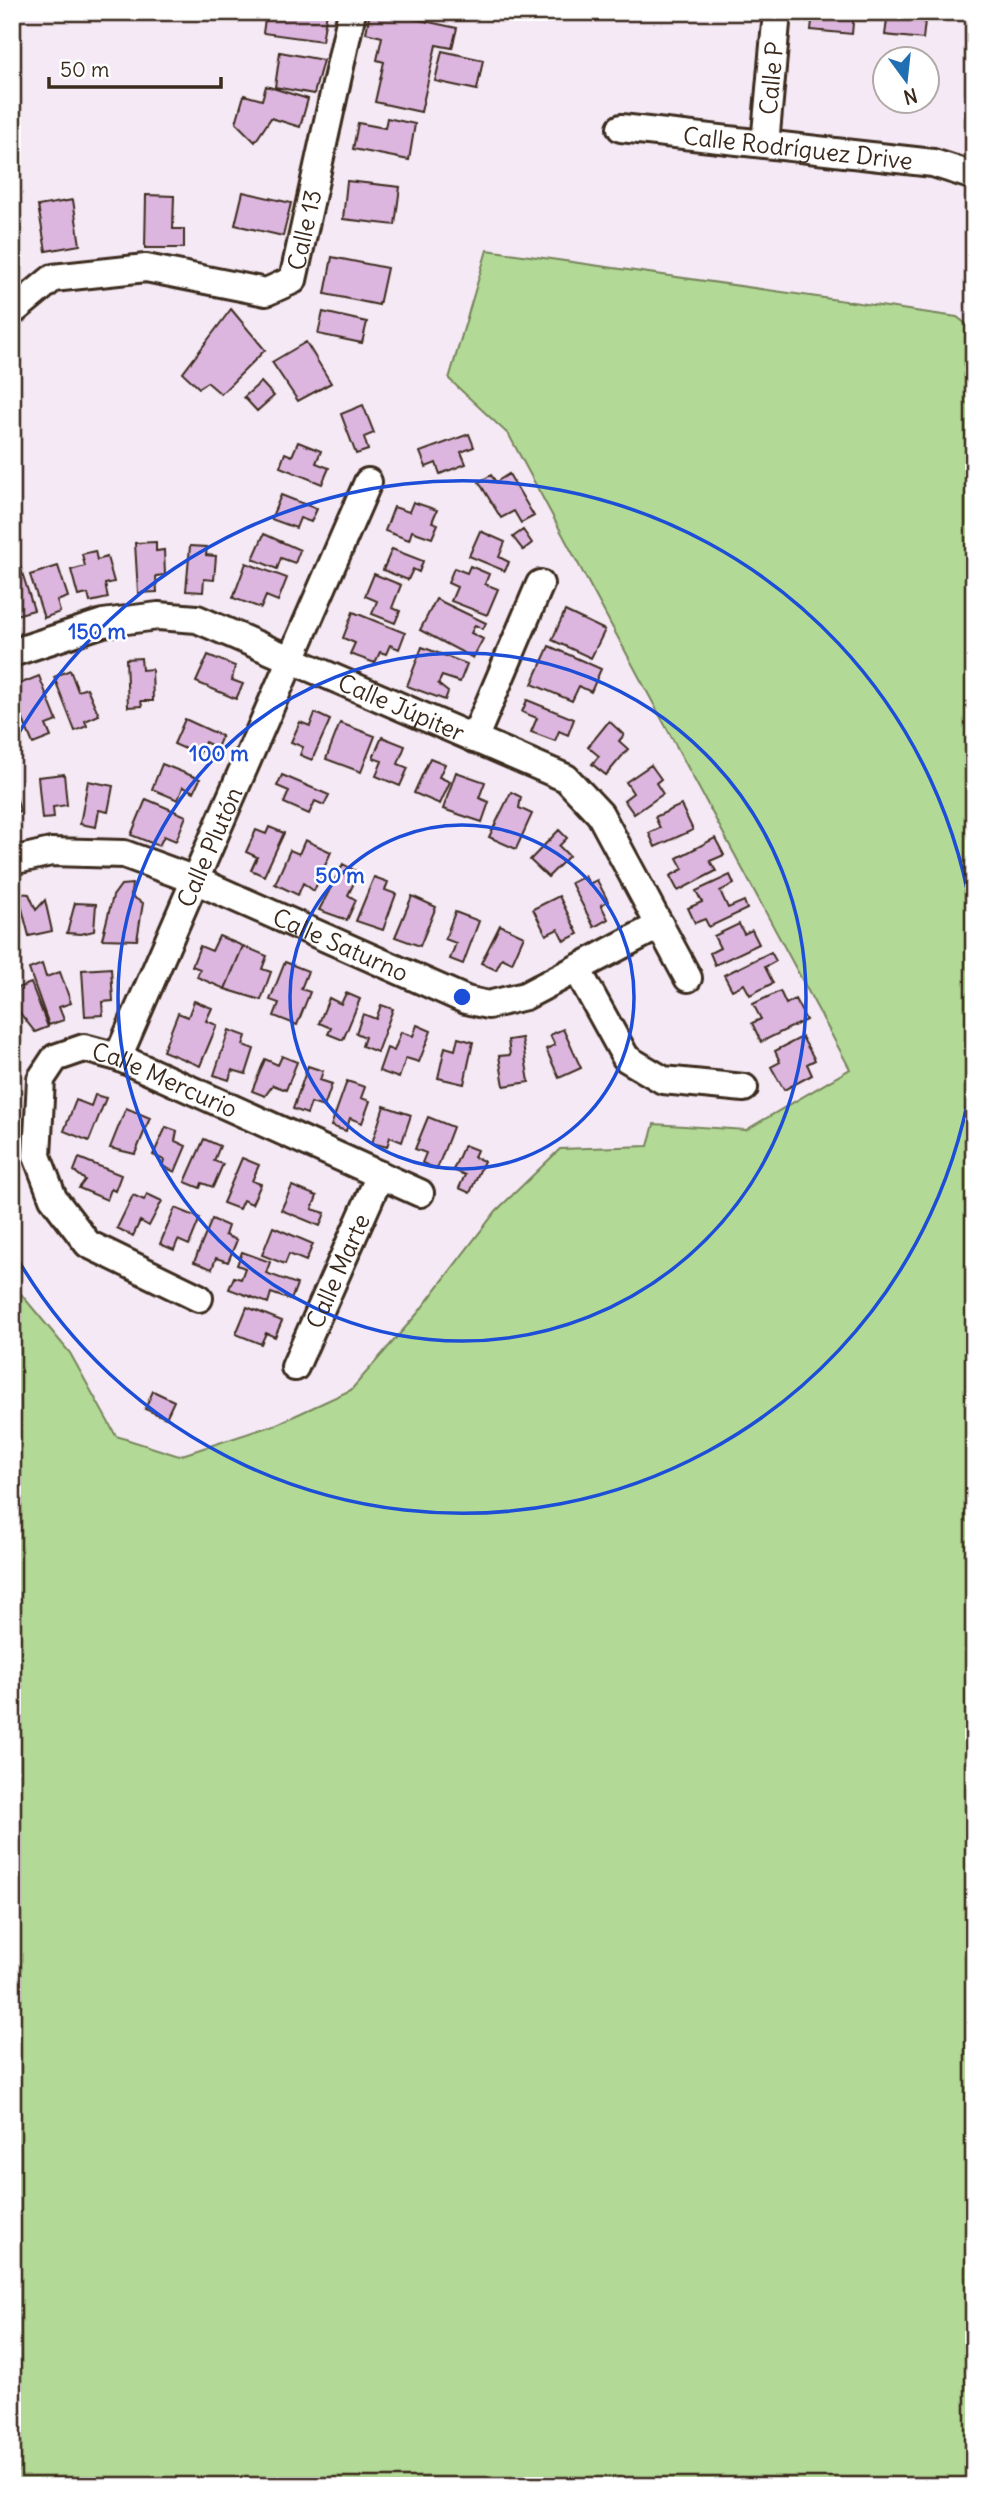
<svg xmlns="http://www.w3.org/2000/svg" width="986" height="2498" viewBox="0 0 986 2498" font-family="Delius,sans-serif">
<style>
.green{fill:#b2da96;stroke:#76825a;stroke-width:2}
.building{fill:#ddb6df;stroke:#3b2a1e;stroke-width:2}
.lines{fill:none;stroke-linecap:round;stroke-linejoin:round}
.street-casing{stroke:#3b2a1e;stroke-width:32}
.street{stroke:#fff;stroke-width:26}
.ring{fill:none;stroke:#1d4ed8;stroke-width:3.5}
.labels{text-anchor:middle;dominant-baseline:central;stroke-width:5;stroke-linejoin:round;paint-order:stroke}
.street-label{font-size:24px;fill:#3b2a1e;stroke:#fff}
.centre{fill:#1d4ed8;stroke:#fff;stroke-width:3.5}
.ring-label{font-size:21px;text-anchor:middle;font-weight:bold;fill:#1d4ed8;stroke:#fff;stroke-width:5;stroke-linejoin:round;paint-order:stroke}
</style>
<rect width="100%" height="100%" fill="#f5e9f5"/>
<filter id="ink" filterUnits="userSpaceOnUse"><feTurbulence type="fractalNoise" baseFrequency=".0143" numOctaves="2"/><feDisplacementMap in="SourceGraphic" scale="14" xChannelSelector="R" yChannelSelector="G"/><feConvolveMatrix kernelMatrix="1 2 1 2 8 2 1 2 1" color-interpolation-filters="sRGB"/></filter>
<g filter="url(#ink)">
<path class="green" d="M487,250L957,317L974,330V2486H12V1283L70,1353L116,1436L179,1456L277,1424L351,1390L417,1314L496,1211L560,1149L648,1146L654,1124L746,1130L850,1069L509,435L449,379Z"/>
<path class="building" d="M266,12H327L322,41L263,33Z
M370,12H382L457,28L452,48L436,45L421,112L375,102L384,62L377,60L382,37L366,33Z
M813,12H854L852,34L811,30Z
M888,12H926L923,39L885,35Z
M442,51L483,60L477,90L435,81Z
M280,52L323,60L314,94L275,87Z
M266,86L308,99L300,127L271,118L255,142L236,123L244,95L262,100Z
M387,118L415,124L409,160L353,149L358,123L385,128Z
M347,181L400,187L395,225L343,219Z
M243,192L291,203L283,236L235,225Z
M146,195L174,196L173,229H184V248H145Z
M73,200L80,245L46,251L38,206Z
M332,257L387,268L379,305L325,294Z
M231,309L265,350L221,394L207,382L199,388L183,373Z
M323,312L367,322L362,343L318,334Z
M306,342L331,383L298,401L272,362Z
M261,382L274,396L257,411L244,397Z
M363,405L374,433L364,437L368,450L356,454L341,414Z
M469,434L474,447L461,452L466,464L440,474L436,463L426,467L420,452Z
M298,442L321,451L316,463L329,468L322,484L280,467L285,453L292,456Z
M509,474L534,516L521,523L514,511L501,518L479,482L491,475L496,482Z
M281,495L317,509L311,522L300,518L296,528L271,519Z
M413,502L437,510L432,522L438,524L432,538L412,531L409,540L385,531L394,507L409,512Z
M523,530L532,543L523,550L513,537Z
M480,531L505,542L499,557L509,562L505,571L469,556Z
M264,534L300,550L295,563L281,558L277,569L253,559Z
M156,542V551L164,550L165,575L156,576L157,592L138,593L135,543Z
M190,546L207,547L206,555L216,556L214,580L204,579L203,592L186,591Z
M392,549L423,561L419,572L413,569L408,580L383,570Z
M95,551L97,560L107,557L114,582L105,584L108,598L90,602L88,594L78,596L71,570L85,566L82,554Z
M246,563L287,578L278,601L266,596L261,608L233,598Z
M20,566L34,610L12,616V569Z
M58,566L68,597L57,601L60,612L44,618L30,575Z
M470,566L489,574L485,584L498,589L487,615L451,601L457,587L448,583L454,568L467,573Z
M374,574L401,585L392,608L400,611L395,623L372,614L377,601L365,596Z
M436,599L486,623L483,629L475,625L471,633L483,639L473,658L420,630Z
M565,611L605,630L591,658L552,640Z
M353,612L405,633L399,649L390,645L386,654L380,652L375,663L350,654L355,643L343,638Z
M549,646L601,669L591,692L579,686L572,701L532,684Z
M422,647L467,664L460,682L442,676L438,684L448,692L445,700L407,686Z
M208,655L235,666L232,680L243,684L236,699L196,682Z
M141,658L142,670L152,669L153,701H141L142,706L128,707L126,659Z
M70,670L78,691L87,688L99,715L85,721L87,726L75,731L54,677Z
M39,676L57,721L46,725L51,737L33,744L12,693V687Z
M527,700L574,719L568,735L559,731L555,741L531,732L537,718L522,712Z
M315,713L330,720L312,760L300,755L303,747L291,742L300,722L310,726Z
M185,719L222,736L217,748L205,742L199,755L174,744Z
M609,721L624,735L619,741L628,749L606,775L592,764L599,756L588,747Z
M340,723L375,736L361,772L326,759Z
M382,737L405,746L398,764L408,768L400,786L376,776L382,761L373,758Z
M430,758L445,764L439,777L450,782L440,804L414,793Z
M162,764L200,779L194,792L183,787L178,800L152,789Z
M651,765L661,779L656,783L663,794L634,814L624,800L633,793L626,782Z
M456,772L485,782L479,798L489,802L482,822L443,809Z
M64,774L67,805L53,807L54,818L42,819L38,777Z
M282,775L329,795L324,805L315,801L309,814L284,803L289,791L277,786Z
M12,781L20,811L12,813Z
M88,781L113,786L108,812L99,810L96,827L80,824Z
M511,792L521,797L519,808L532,814L516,849L489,837Z
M146,799L186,816L176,841L164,836L159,846L131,835Z
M681,805L693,830L655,847L649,833L660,828L655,817Z
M269,827L284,833L264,876L251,870L257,857L246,852L256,830L266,834Z
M559,830L567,838L559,846L569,856L548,877L530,860Z
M715,838L724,855L710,861L716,871L678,891L670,876L683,869L677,858Z
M305,840L331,852L314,891L303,883L298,895L275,884L290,850L299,854Z
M343,864L359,873L348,895L356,900L347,920L319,910Z
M730,875L734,884L720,891L728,908L744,901L747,909L709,927L705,919L695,923L688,908L702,902L696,891Z
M585,876L589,884L597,880L608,901L601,905L608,919L594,927L571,883Z
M374,877L388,882L385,890L396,894L383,930L356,921Z
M132,884L131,896L143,903L137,940L102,939L113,896L121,885Z
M18,893L29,894L36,910L45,900L52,931L29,936Z
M412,896L436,907L420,946L395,937Z
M559,896L578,934L564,941L558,929L546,935L533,909Z
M75,903L96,904L94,931L81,934L67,933Z
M455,912L479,921L463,964L450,959L456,943L445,939Z
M739,924L744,934L752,930L759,944L715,965L710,953L720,948L714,936Z
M500,925L524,936L512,963L502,958L496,970L481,963Z
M219,936L243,946L225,989L197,977L200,969L192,966L200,946L212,951Z
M243,946L267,956L262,969L271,972L261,1000L225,989Z
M771,952L776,961L765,967L773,983L750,995L744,984L732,990L724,975Z
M285,962L308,971L301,989L310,992L297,1025L274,1016L279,1003L270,1000Z
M42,964L46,977L60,972L71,1003L59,1007L64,1020L49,1025L29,969Z
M111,968L113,1001L102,1002L103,1015L85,1016L82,970Z
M31,983L48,1027L35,1032L12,1003V990Z
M780,991L786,1004L795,999L806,1020L761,1042L752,1023L761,1019L753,1004Z
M346,993L360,999L343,1040L328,1034L331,1028L319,1023L329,998L341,1004Z
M194,1001L212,1008L206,1021L217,1025L200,1066L163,1051L178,1013L188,1017Z
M381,1005L393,1009L377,1052L362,1046L365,1037L356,1033L363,1014L376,1019Z
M417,1025L431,1031L419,1062L406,1058L399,1078L379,1071L387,1048L394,1051L401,1032L413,1036Z
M563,1029L581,1068L559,1078L546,1049L555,1045L550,1035Z
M229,1030L246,1036L243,1045L254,1049L246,1074L232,1070L229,1080L214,1075Z
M802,1037L815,1060L807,1064L812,1075L784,1090L771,1067L780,1062L775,1051Z
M458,1038L473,1042L464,1084L438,1078L445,1047L455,1050Z
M522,1038L529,1082L504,1086L499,1056L510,1055L508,1040Z
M282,1056L297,1062L286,1090L273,1085L265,1096L252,1091L265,1059L278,1065Z
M308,1066L323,1071L320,1080L332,1084L324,1107L311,1103L307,1114L293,1109Z
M347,1081L365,1087L361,1098L370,1101L362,1123L350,1118L346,1131L331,1126Z
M95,1095L106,1098L89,1141L64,1131L76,1100L91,1106Z
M384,1106L411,1115L402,1142L390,1137L387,1147L372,1143Z
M126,1108L150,1118L135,1154L110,1148Z
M428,1117L453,1127L437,1169L422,1163L426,1153L415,1149Z
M166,1127L177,1131L175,1141L186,1146L175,1172L162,1166L164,1160L153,1155Z
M204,1139L220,1146L214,1161L223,1164L213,1187L202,1183L200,1188L185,1182Z
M464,1145L477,1150L474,1157L484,1161L470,1193L459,1188L465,1175L453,1170Z
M79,1158L121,1175L115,1191L111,1189L107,1200L79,1188L85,1180L74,1171Z
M242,1158L259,1165L252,1181L261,1184L252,1204L243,1200L239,1209L223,1203Z
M292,1186L317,1196L312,1209L325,1213L320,1226L281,1210Z
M147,1194L162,1201L149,1226L140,1221L133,1236L117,1228L133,1195L144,1200Z
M175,1208L200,1218L189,1245L178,1240L174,1250L160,1244Z
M212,1219L228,1226L225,1235L237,1240L228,1262L216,1258L212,1269L194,1262Z
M273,1227L313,1244L306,1261L289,1254L285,1264L262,1255Z
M242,1252L270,1262L266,1273L297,1284L291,1300L271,1293L268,1303L229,1289L234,1277L241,1279L245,1268L237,1265Z
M247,1307L282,1321L275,1337L266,1333L261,1344L236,1334Z
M153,1391L174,1401L166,1418L145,1409Z"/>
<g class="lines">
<g class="street-casing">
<g id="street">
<path id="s1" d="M621,128L933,163L974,176"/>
<path id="s2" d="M765,144L777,12"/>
<path id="s3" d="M12,312L53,278L146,268L266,292L293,280L352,12"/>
<path id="s4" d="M12,653L103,623L158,616L197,619L566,778L600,814L688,978"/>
<path d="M474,739L540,584"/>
<path id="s5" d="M12,861L51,852L124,854L195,880L466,1000L488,1005L525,996L660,925"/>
<path d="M577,969L626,1058L663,1080L744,1088"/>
<path id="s6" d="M118,1057L368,482"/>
<path id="s7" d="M199,1298L88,1244L53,1198L37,1156L41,1079L55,1058L84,1048L118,1057L420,1193"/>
<path id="s8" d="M295,1367L380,1175"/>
</g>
</g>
<use href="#street" class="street"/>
</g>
</g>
<g class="ring">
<circle cx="462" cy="997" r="172"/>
<circle cx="462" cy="997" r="344"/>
<path d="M974 1064A516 516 0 0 1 13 1251M13 743A516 516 0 0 1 974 930"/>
</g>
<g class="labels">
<g class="street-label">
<text stroke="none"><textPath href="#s2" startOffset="66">Calle P</textPath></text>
<text stroke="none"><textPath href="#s1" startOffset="178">Calle Rodríguez Drive</textPath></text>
<text stroke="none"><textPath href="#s3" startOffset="350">Calle 13</textPath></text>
<text stroke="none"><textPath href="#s4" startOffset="413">Calle Júpiter</textPath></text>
<text stroke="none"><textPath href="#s6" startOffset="229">Calle Plutón</textPath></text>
<text stroke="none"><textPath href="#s5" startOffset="348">Calle Saturno</textPath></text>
<text stroke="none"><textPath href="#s7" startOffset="446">Calle Mercurio</textPath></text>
<text stroke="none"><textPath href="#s8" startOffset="105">Calle Marte</textPath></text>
</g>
</g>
<circle cx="462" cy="997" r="10" class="centre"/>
<g class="ring-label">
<text x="97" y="639">150 m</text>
<text x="219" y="761">100 m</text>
<text x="340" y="883">50 m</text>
</g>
<rect width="986" height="2498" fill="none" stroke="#fff" stroke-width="42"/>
<rect x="21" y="21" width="944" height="2456" fill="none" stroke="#3b2a1e" stroke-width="2.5" filter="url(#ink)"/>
<g transform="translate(906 80) rotate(165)"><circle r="33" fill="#ffffff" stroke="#b1aaa5" stroke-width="2"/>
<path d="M0-5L12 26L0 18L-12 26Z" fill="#1f6fb2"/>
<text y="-10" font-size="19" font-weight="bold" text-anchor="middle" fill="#3b2a1e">N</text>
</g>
<path d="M49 77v10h172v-10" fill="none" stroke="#3b2a1e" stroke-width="3.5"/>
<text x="60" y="77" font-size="21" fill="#3b2a1e" stroke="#ffffff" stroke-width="5" paint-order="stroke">50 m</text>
</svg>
